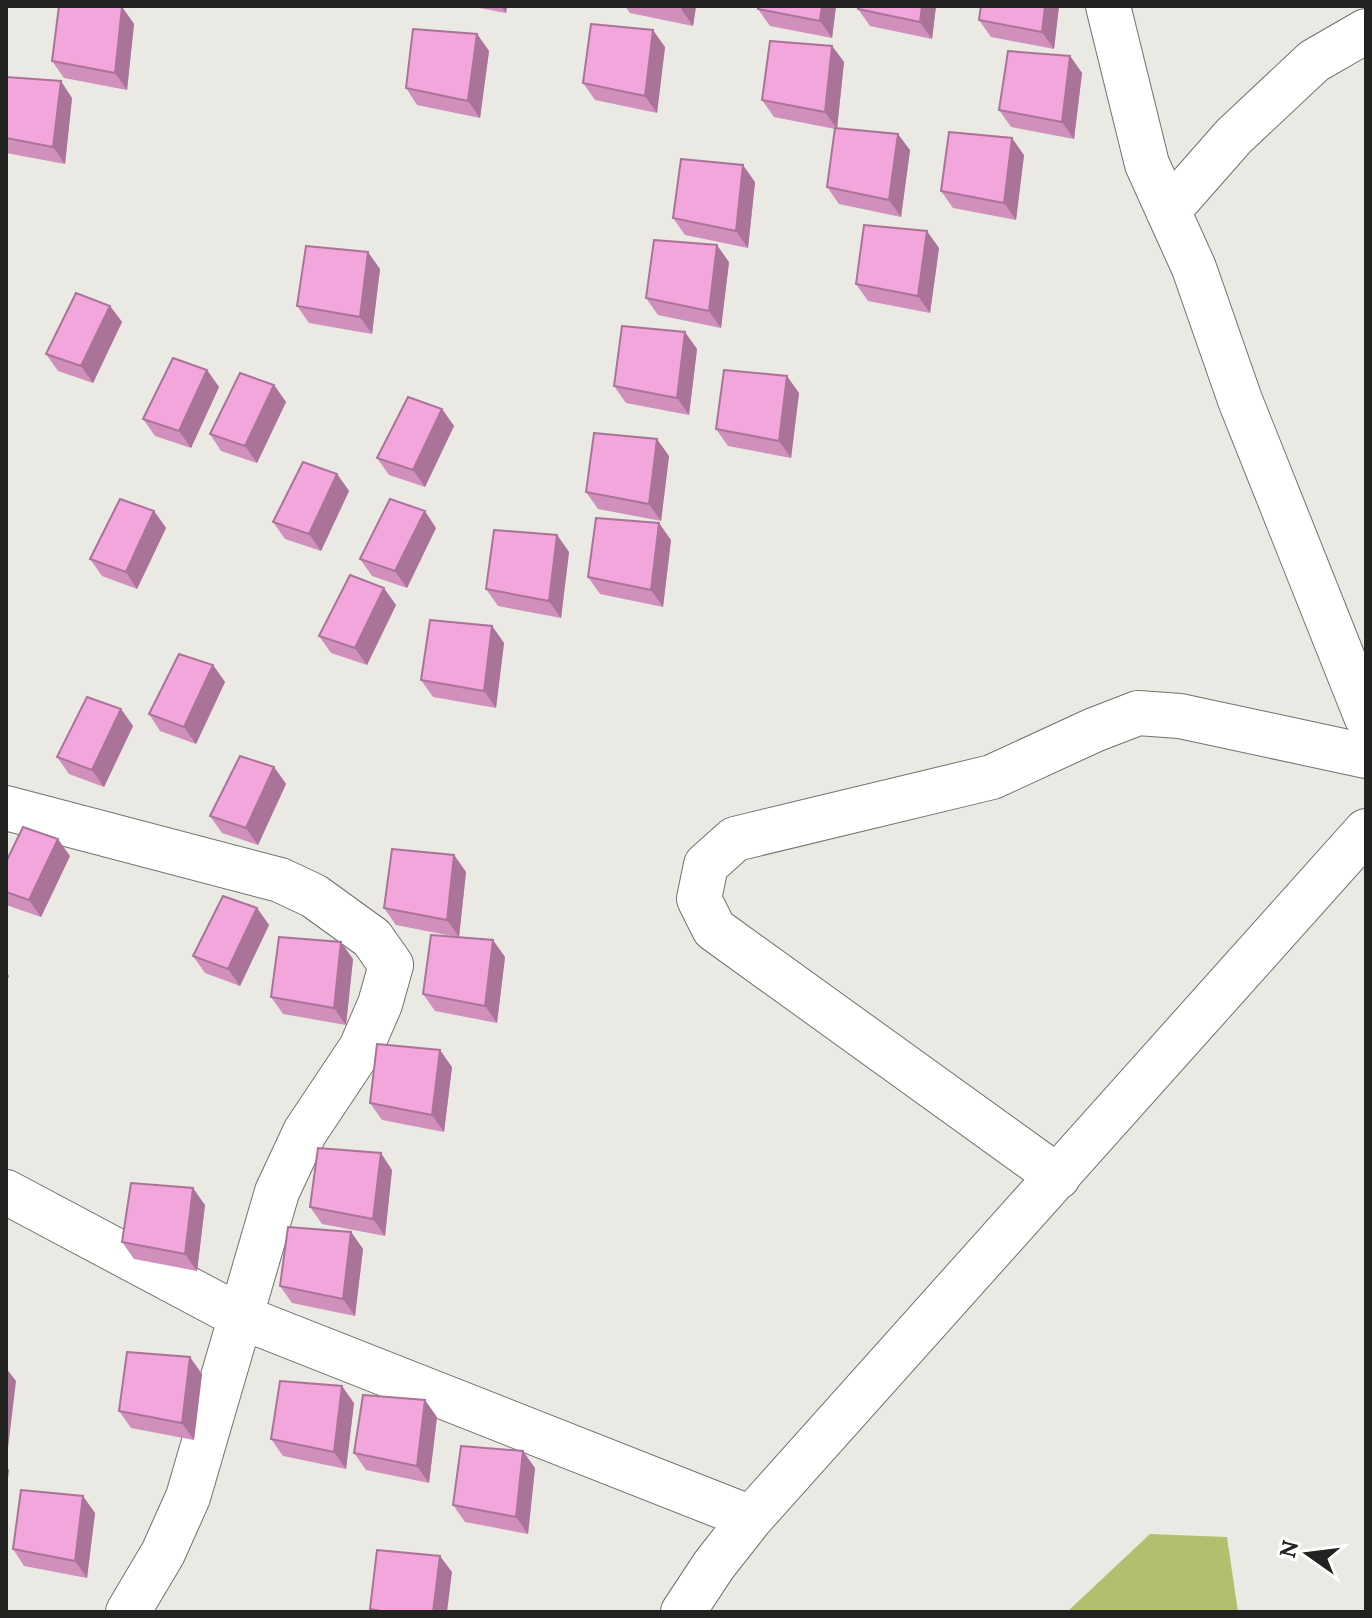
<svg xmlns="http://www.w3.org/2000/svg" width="1372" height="1618" viewBox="0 0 1372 1618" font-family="Lora,serif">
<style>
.green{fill:#b2bf6e}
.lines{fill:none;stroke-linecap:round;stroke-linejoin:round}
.minor-casing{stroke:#72716d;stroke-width:46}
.minor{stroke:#fff;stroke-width:44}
.wall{fill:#d18fbc}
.shaded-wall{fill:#aa7499}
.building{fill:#f3a6db;stroke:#aa7499;stroke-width:2}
</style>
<rect width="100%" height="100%" fill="#eae9e4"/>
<path class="green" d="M1150,1534L1227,1537L1238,1612H1067Z"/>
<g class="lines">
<g class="minor-casing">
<path id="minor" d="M1108,6L1147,164L1194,268L1240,400L1366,716
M1168,211L1234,136L1314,61L1366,31
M6,808L280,880L314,896L372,938L391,965L380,1004L361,1048L305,1132L277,1192L188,1497L163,1553L128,1612
M1058,1177L714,929L699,899L706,865L735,839L992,777L1094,730L1138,713L1180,716L1366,756
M6,1192L241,1317L751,1518
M683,1612L714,1565L751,1518L1366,831"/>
</g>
<use href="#minor" class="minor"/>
</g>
<path class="wall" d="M469,6H507L506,13Z
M625,6H696L693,26L630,13Z
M758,6H836L832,38L770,26L758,9Z
M858,6H936L932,39L870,26L858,9Z
M981,6H1059L1054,49L991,37L979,20Z
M122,7L134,24L127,90L64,78L52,61Z
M477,34L489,51L480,118L417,105L406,88Z
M832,46L844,62L837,128L910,150L901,217L839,204L827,187L835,129L774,117L762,100Z
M665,47L657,113L595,100L583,83Z
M1070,56L1082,73L1074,139L1011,127L999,110Z
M6,77L72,98L65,164L6,153Z
M1024,155L1016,220L953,208L941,191Z
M755,182L748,248L685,235L673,218Z
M939,248L930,313L868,301L856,284Z
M729,262L721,328L658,315L646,298Z
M380,269L372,334L309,323L297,306Z
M110,306L122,322L93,383L58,371L46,354Z
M697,349L689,415L626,403L614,386Z
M207,370L219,387L191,448L155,436L143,419Z
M274,385L286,402L257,463L221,451L210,434Z
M799,393L791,458L728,446L716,429Z
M442,409L454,426L425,487L389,475L377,458Z
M669,456L661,521L598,509L586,492Z
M337,474L349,491L321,551L285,539L273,522Z
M154,511L166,528L137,589L102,576L90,559Z
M436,528L407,588L372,576L360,559Z
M557,535L569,552L561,618L498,606L486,589Z
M671,540L663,607L600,594L588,577Z
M396,605L367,665L331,653L319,636Z
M492,626L504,643L496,708L433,697L421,680Z
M213,665L225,682L196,744L160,731L149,714Z
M121,709L133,726L104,787L69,774L57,757Z
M274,767L286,784L258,845L222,833L210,816Z
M454,855L466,872L459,937L505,957L497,1023L435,1011L423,994L457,937L396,925L384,908Z
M70,856L41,917L6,905V862Z
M257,908L269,925L240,986L205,973L193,956Z
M353,959L346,1025L283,1014L271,997Z
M452,1067L444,1132L382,1120L370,1103Z
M392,1170L385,1236L322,1224L310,1207Z
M205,1205L197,1271L134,1259L122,1242Z
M351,1232L363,1249L355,1316L292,1303L280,1286Z
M202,1374L194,1440L131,1428L119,1411Z
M354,1403L346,1469L283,1456L271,1439Z
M437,1417L429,1483L366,1470L354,1453Z
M535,1468L528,1534L465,1522L453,1505Z
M95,1513L87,1578L24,1566L13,1549Z"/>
<path class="shaded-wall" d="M501,6H507L506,13Z
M682,6H696L693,26L681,9Z
M822,6H836L832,38L820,21Z
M922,6H936L932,39L920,22Z
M1045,6H1059L1054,49L1042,32Z
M122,7L134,24L127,90L115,73Z
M653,30L665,47L657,113L645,96Z
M477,34L489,51L480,118L468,101Z
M832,46L844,62L837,129L825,112Z
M1070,56L1082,73L1074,139L1062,122Z
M61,81L72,98L65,164L53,147Z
M898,134L910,150L901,217L889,200Z
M1012,138L1024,155L1016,220L1004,203Z
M743,165L755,182L748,248L736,231Z
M927,231L939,248L930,313L918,296Z
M717,245L729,262L721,328L709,311Z
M368,252L380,269L372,334L360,317Z
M110,306L122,322L93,383L81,366Z
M685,332L697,349L689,415L677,398Z
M207,370L219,387L191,448L179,431Z
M787,376L799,393L791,458L779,441Z
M274,385L286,402L257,463L245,446Z
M442,409L454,426L425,487L413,470Z
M657,439L669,456L661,521L649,504Z
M337,474L349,491L321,551L309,534Z
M154,511L166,528L137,589L126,572Z
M425,511L436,528L407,588L395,571Z
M659,523L671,540L663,607L651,590Z
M557,535L569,552L561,618L549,601Z
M384,588L396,605L367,665L355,648Z
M492,626L504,643L496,708L484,691Z
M213,665L225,682L196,744L184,727Z
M121,709L133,726L104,787L92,770Z
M274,767L286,784L258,845L246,828Z
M58,839L70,856L41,917L29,900Z
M454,855L466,872L459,937L447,920Z
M257,908L269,925L240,986L228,969Z
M493,940L505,957L497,1023L485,1006Z
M341,942L353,959L346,1025L334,1008Z
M6,971L9,976L6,984Z
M440,1050L452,1067L444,1132L432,1115Z
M381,1153L392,1170L385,1236L373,1219Z
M193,1188L205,1205L197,1271L185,1254Z
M351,1232L363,1249L355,1316L343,1299Z
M190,1357L202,1374L194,1440L182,1423Z
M6,1368L16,1381L8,1448L6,1445Z
M342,1386L354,1403L346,1469L334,1452Z
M425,1400L437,1417L429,1483L417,1466Z
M523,1451L535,1468L528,1534L516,1517Z
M6,1466L9,1470L6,1495Z
M83,1496L95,1513L87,1578L75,1561Z
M440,1556L452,1572L447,1612H433Z"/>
<path class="building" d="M59,6L122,7L115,73L52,61Z
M758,6H822L820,21L758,9Z
M858,6H922L920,22L858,9Z
M981,6H1045L1042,32L979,20Z
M591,24L653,30L645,96L583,83Z
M413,29L477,34L468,101L406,88Z
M770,41L832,46L825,112L762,100Z
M1008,51L1070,56L1062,122L999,110Z
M6,77L61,81L53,147L6,138Z
M835,128L898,134L889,200L827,187Z
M949,132L1012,138L1004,203L941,191Z
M681,159L743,165L736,231L673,218Z
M864,225L927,231L918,296L856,284Z
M654,240L717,245L709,311L646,298Z
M306,246L368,252L360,317L297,306Z
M76,293L110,306L81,366L46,354Z
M622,326L685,332L677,398L614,386Z
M173,358L207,370L179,431L143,419Z
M724,370L787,376L779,441L716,429Z
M240,373L274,385L245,446L210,434Z
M408,397L442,409L413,470L377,458Z
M594,433L657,439L649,504L586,492Z
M303,462L337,474L309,534L273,522Z
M120,499L154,511L126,572L90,559Z
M390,499L425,511L395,571L360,559Z
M596,518L659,523L651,590L588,577Z
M494,530L557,535L549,601L486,589Z
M350,575L384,588L355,648L319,636Z
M430,620L492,626L484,691L421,680Z
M179,654L213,665L184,727L149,714Z
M87,697L121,709L92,770L57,757Z
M240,756L274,767L246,828L210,816Z
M23,827L58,839L29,900L6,892V862Z
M392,849L454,855L447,920L384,908Z
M223,896L257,908L228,969L193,956Z
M431,935L493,940L485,1006L423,994Z
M279,937L341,942L334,1008L271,997Z
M377,1044L440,1050L432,1115L370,1103Z
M318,1148L381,1153L373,1219L310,1207Z
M131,1183L193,1188L185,1254L122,1242Z
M288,1227L351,1232L343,1299L280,1286Z
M127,1352L190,1357L182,1423L119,1411Z
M280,1381L342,1386L334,1452L271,1439Z
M363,1395L425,1400L417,1466L354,1453Z
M461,1446L523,1451L516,1517L453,1505Z
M21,1490L83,1496L75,1561L13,1549Z
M377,1550L440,1556L433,1612H386L370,1609Z"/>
<rect width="1372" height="1618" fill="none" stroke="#222220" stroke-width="16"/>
<g transform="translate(1308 1554) rotate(284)" stroke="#ffffff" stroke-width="6" paint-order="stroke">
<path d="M0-6L14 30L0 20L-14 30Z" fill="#222220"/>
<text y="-12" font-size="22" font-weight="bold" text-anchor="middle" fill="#222220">N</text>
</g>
</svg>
